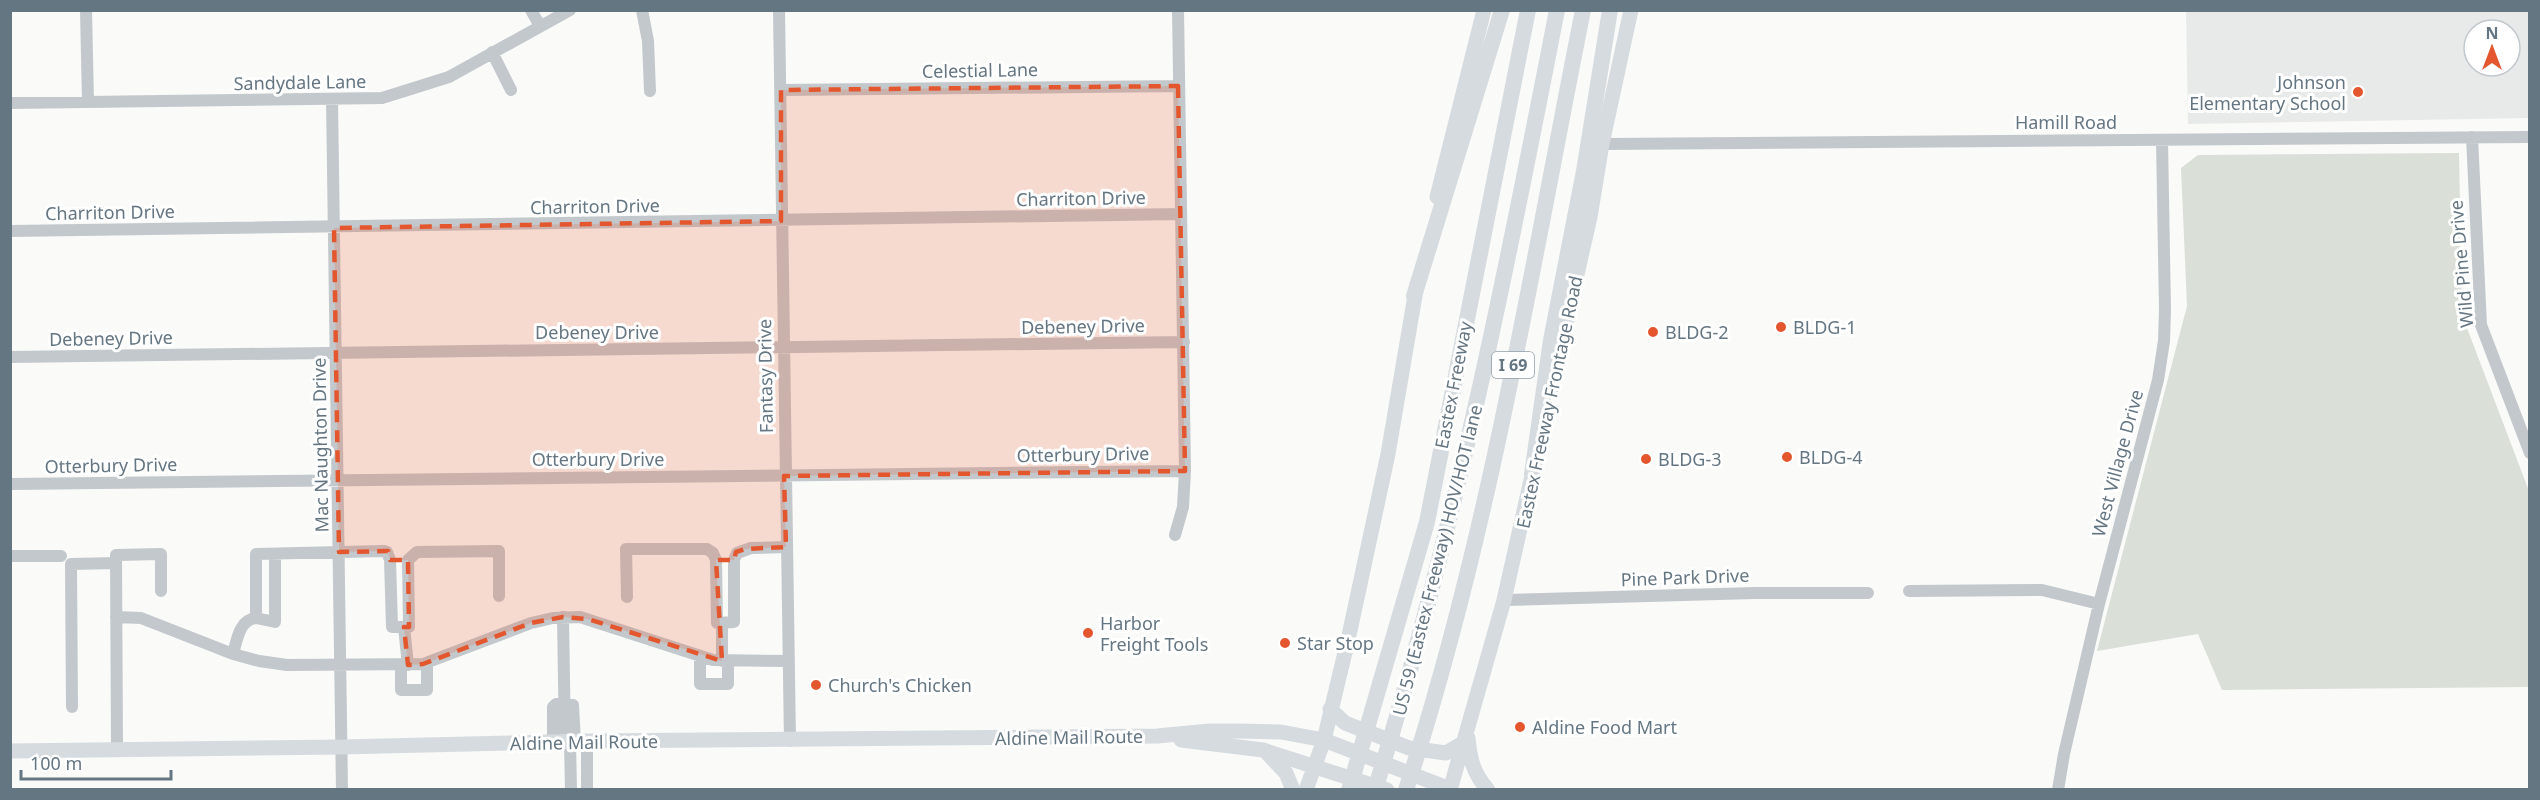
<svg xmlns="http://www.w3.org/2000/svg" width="2540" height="800" viewBox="0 0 2540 800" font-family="'Noto Sans',sans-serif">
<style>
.built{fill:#e8e9e9;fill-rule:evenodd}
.green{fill:#dadfd7}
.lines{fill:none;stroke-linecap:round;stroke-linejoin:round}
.minor{stroke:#c3c8cc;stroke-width:12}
.major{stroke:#d6dbdf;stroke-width:15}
.highway{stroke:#d6dbdf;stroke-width:16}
.marked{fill:#e4572e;fill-opacity:0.2;stroke:#e4572e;stroke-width:4.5;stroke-dasharray:12 8;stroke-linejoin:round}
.poi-dot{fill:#e4572e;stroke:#fff;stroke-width:2}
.labels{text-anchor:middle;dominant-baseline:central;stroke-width:6;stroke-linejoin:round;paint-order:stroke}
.shield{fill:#fff;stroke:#939fa8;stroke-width:1.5}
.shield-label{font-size:16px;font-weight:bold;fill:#657683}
.street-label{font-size:18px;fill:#657683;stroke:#fff}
.poi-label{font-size:18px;fill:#657683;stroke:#fff;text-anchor:start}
</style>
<rect width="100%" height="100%" fill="#fafaf8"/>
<path class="built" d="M2186,11H2529V118L2188,124ZM2474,30H2510V66H2474Z"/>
<path class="green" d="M2459,153L2462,315L2529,491V687L2222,690L2198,634L2097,651L2187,306L2181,168L2198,155Z"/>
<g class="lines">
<path class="minor" d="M86,10L88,102
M531,10L540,26
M642,10L648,41L650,91
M779,10L790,741
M492,52L511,90
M781,90L1178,86
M332,100L342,790
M10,103L382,98L449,77L570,10
M2472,137L2481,325L2530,453
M1602,144L2530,137
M10,231L1181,214
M10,357L1184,342
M10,484L1185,471
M1175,535L1183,507L1185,471L1178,10
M275,554V622L256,618V554L384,551L387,552L390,560L392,627H409L408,560L417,552L499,551V596
M10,556H61
M1909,591L2042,590L2099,604
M627,597L626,549H707L713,553L716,560L717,623L734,622V560L737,553L751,548L786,547
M1504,600L1755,593H1868
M116,617L141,618L233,654L259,661L287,665L423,664L531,623L553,618L580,617L713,660L788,661
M563,617L565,742
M722,623V661
M404,627L408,665
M233,654C237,640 239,620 256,618
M700,657V684H728V661
M401,665V690H427V663
M72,707L71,564L116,563
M587,741V790
M553,742V707L556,704L573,705L575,742
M570,742L571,790
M117,750L116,555L161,554V591
M2058,790L2064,754L2099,604L2158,380L2164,341L2165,310L2162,140"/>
<path class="major" d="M1437,197L1484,10
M1551,389L1590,217L1602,144L1631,10
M1330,709L1345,723L1409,748L1446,753L1463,743
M1468,738C1470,759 1473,773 1488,790
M1181,740L1263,750L1387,790
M10,751L341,747L587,741L1157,736L1210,731H1236L1281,732L1324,740L1450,789
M1268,754L1286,773L1293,790
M1306,790L1324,740L1348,640L1388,454L1417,284
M1450,790L1504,600L1535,462"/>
<path class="highway" d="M1414,296L1502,10
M1532,474L1551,340L1584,171L1610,10
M1349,790L1427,522L1528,10
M1375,790C1454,534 1506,273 1557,10
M1406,790C1489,536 1531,271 1583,10"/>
</g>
<path class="marked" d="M1178,86L1185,471L784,476L786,547L745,549L736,552L734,560H716L722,661L588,619L563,617L531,623L423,664L408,665L404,627H409L408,560H390L388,551L339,552L334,228L781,221V90Z"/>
<g class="poi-dot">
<circle cx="2358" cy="92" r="6"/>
<circle cx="1781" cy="327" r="6"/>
<circle cx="1653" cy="332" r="6"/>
<circle cx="1787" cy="457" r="6"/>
<circle cx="1646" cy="459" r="6"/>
<circle cx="1088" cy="633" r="6"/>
<circle cx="1285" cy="643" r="6"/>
<circle cx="816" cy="685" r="6"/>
<circle cx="1520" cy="727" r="6"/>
</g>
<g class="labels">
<rect class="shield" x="1492" y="352" width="42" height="26" rx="4.5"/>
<g class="shield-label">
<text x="1513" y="365">I 69</text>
</g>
<g class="street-label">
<text transform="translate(980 70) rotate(-1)">Celestial Lane</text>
<text transform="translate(300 82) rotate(-1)">Sandydale Lane</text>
<text x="2066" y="122">Hamill Road</text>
<text transform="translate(1081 198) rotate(-1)">Charriton Drive</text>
<text transform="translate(595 206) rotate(-1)">Charriton Drive</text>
<text transform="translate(110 212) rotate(-1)">Charriton Drive</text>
<text transform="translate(2461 264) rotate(-95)">Wild Pine Drive</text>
<text transform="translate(1083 326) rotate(-1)">Debeney Drive</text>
<text x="597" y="332">Debeney Drive</text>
<text transform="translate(111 338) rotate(-1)">Debeney Drive</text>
<text transform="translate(765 376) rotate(-91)">Fantasy Drive</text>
<text transform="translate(1453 385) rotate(-79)">Eastex Freeway</text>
<text transform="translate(1549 402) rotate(-78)">Eastex Freeway Frontage Road</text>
<text transform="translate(320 445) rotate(-91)">Mac Naughton Drive</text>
<text transform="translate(1083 454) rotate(-1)">Otterbury Drive</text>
<text x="598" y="459">Otterbury Drive</text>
<text transform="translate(2117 463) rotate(-75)">West Village Drive</text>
<text transform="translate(111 465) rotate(-1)">Otterbury Drive</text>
<text transform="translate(1437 560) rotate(-76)">US 59 (Eastex Freeway) HOV/HOT lane</text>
<text transform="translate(1685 577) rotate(-2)">Pine Park Drive</text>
<text transform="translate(1069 737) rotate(-1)">Aldine Mail Route</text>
<text transform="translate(584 742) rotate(-1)">Aldine Mail Route</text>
</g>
<g class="poi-label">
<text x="2346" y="82" text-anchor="end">Johnson<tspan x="2346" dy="21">Elementary School</tspan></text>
<text x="1793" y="327">BLDG-1</text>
<text x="1665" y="332">BLDG-2</text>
<text x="1799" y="457">BLDG-4</text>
<text x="1658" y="459">BLDG-3</text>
<text x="1100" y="623">Harbor<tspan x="1100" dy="21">Freight Tools</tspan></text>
<text x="1297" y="643">Star Stop</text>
<text x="828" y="685">Church's Chicken</text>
<text x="1532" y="727">Aldine Food Mart</text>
</g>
</g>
<rect width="2540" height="800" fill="none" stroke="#657683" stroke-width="24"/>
<g transform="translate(2492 48)"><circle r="28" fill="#ffffff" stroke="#c1c8cd" stroke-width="1.5"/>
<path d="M0-4.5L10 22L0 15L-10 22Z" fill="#e4572e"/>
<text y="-9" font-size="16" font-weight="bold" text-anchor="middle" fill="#657683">N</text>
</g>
<path d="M21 770v9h150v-9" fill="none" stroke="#657683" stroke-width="3"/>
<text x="30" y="770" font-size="18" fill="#657683" stroke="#ffffff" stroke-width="4.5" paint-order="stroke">100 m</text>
</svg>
